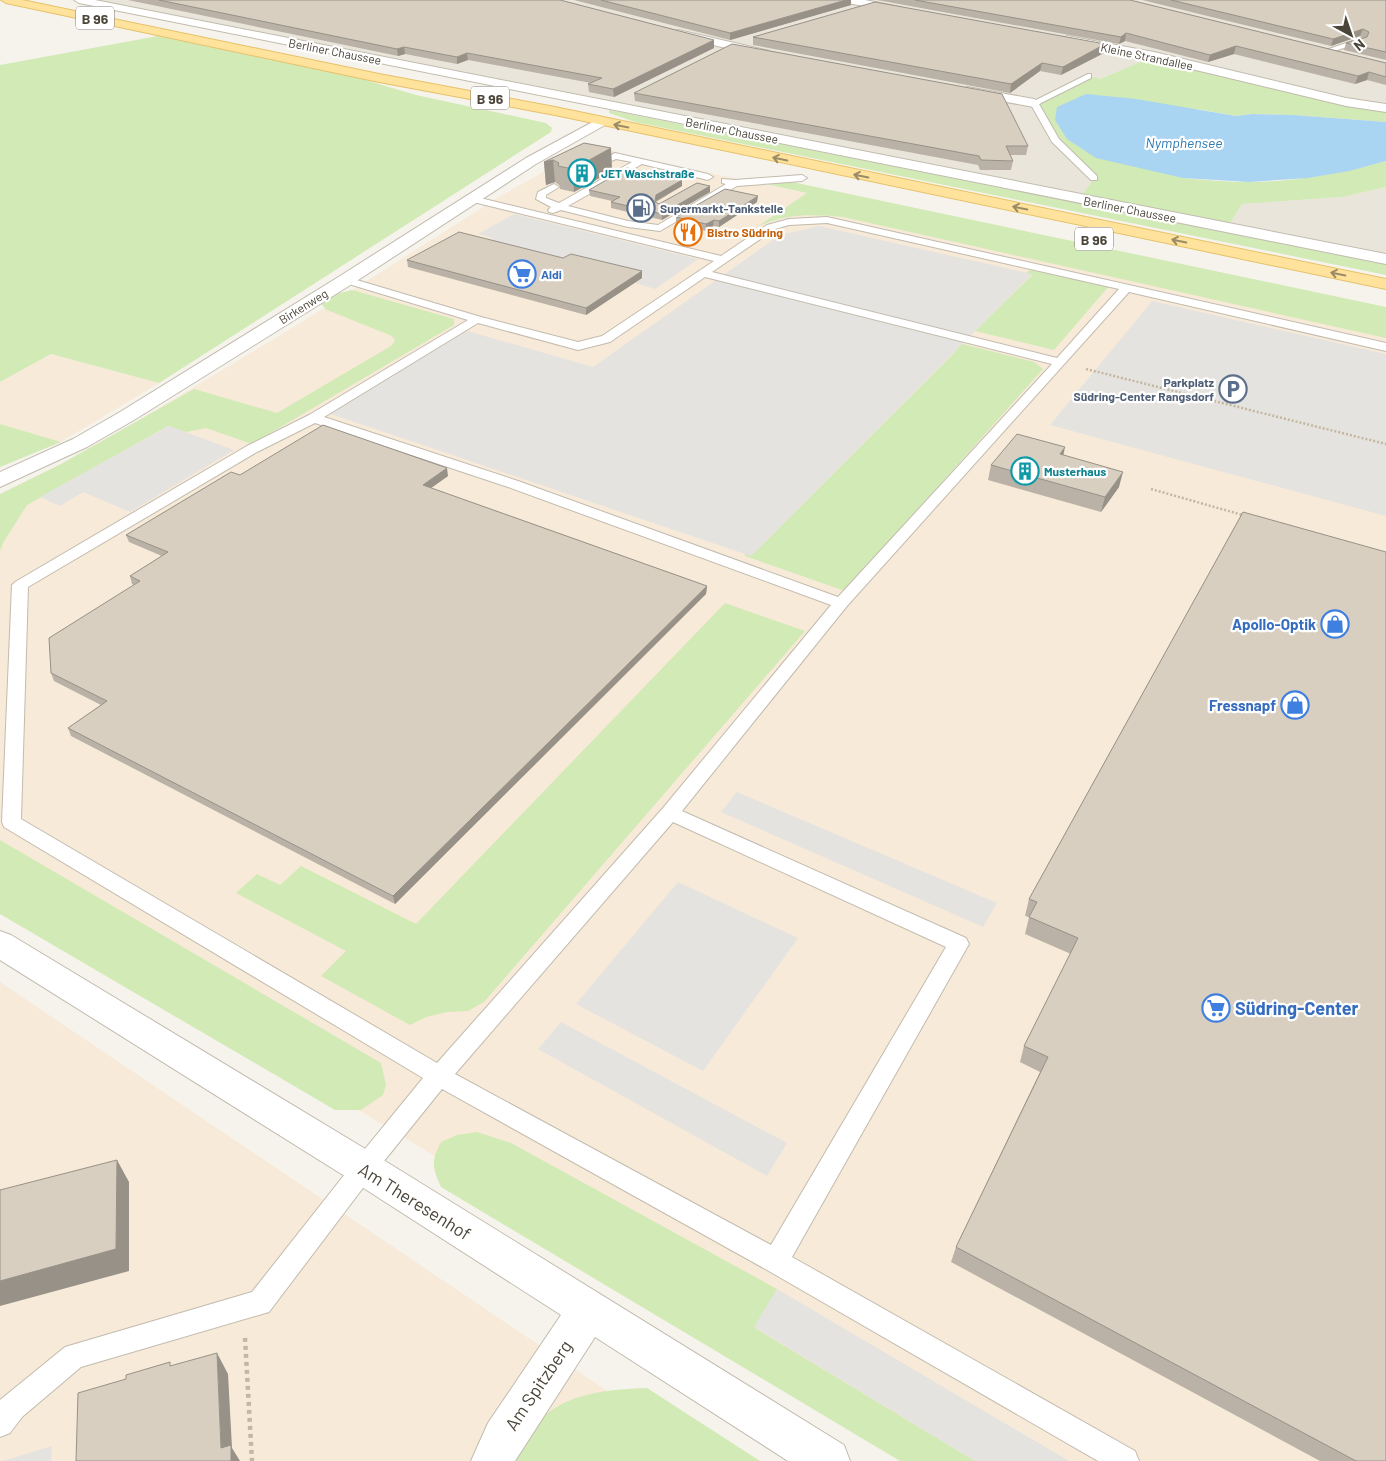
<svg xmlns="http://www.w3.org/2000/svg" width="1386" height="1461" viewBox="0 0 1386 1461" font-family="Barlow,sans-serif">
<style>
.residential{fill:#eae5da}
.commercial{fill:#f7ead8}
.green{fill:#d2eab5}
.parking{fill:#e5e3e0}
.water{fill:#a9d4f2}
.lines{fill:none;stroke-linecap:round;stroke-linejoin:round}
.lane-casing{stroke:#c2bbae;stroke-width:2}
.street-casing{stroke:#c2bbae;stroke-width:2}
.primary-casing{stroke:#e6c16a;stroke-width:2}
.path-far1{stroke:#c4b79f;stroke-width:2.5;stroke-dasharray:2 2;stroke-linecap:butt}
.path{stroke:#c4b79f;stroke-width:4.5;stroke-dasharray:4 4;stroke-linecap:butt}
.lane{fill:#fff;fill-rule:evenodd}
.street{fill:#fff;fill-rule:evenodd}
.primary{fill:#ffe39c;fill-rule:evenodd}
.wall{fill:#bab2a6}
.shaded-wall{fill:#979187}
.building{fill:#d8cfc1;stroke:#979187}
.oneway{stroke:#9c8c66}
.labels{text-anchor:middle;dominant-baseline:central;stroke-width:4.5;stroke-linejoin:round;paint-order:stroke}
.far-street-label{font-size:12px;fill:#4b4439;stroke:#fff}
.far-culture-label{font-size:12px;font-weight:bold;fill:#0d838f;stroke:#fff;text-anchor:start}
.far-service-label{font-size:12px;font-weight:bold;fill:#4e5e75;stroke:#fff;text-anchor:start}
.far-food-label{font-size:12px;font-weight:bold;fill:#c56008;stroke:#fff;text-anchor:start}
.far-shop-label{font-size:12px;font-weight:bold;fill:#366cbe;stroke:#fff;text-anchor:start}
.shield{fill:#fff;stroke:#817c74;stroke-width:1}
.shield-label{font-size:14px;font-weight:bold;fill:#4b4439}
.far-water-label{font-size:14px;font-style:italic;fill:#2e7ab2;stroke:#fff}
.shop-label{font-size:15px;font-weight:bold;fill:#366cbe;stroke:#fff;text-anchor:end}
.near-shop-label{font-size:18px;font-weight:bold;fill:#366cbe;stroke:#fff;text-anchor:start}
.near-street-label{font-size:18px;fill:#4b4439;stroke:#fff}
</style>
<rect width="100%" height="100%" fill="#f6f3ec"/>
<path class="residential" d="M94,0H1386V109L1152,57L1100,79L1094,178L1081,197Z
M1386,187V255L1229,225L1242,204L1343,197Z"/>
<path class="commercial" d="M605,148L627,156L807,193L1386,331V1461H936L0,892V507L93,448L307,319L499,197L584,149Z
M51,354L159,383L61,442L0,424V382Z
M0,982L674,1436L713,1461H0Z"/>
<path class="green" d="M158,36L355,77L416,95L546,123L552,128L551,132L159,383L51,354L0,382V65Z
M1152,57L1386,109V122L1293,115L1252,114L1236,116L1197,109L1183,178C1205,180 1227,182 1249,182C1296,182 1341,173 1386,161V187L1343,197L1242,204L1229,225L1081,197L1094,178L1055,140L1034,103L1088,76L1100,79Z
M609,110L1386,264V275L635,122L609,113Z
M792,182L1386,307V338L843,217C813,214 785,213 757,227L807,193L766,184Z
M1030,270L1109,286L1054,350L975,331L1032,275L1025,273Z
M352,290L454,319V325L252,444L206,428L186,432L168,426L27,505L3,543L0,551V494L61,464L194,389L277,413L391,346L395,341L392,336L327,310L321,304L329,296Z
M959,343L1034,362L1043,369L845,591L745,556L744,551L747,545L759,548L955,352Z
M0,424L61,442L0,467Z
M725,603L805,631L484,1002L468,1011L447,1012L426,1017L410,1025L321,976L346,951L236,893L257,874L280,885L301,866L416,924Z
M0,840L381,1063L386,1085L383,1095L361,1110H335L0,914Z
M477,1132L511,1143L777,1289L755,1328L975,1461H900L441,1187C432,1166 431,1162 441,1142L457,1135Z
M647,1388L760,1461H516C524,1445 534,1425 548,1413C574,1392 615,1389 647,1388Z"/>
<path class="parking" d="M514,214L698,259L655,289L635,283L644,276L574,259L563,265L482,244L493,238L478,234Z
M819,226L1032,274L751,556L328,413L464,330L593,367L780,235Z
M1152,301L1386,354V516L1050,425Z
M169,426L234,450L130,512L83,492L60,506L40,497Z
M737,792L997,903L983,927L721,812Z
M678,882L798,938L703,1071L576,1004Z
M561,1022L787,1143L767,1176L538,1049Z
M777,1289L1069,1461H975L754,1327Z
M52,1446L51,1461H3Z"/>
<path class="water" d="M1086,94L1136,99L1236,116L1252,114L1293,115L1386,122V161L1349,171L1308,178L1249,182L1183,178L1096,158L1067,139L1055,120L1057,107Z"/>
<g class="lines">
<g class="lane-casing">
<path id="lane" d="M1361,38L1365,40L1364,42L1327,53L1323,51Z
M1088,74H1091V78L1039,104L1059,139L1097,176V180H1091L1052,142L1030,103Z
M615,153L708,174L713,177L708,180L642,164L568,206L628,221L658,225L726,184L722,183V179L735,180L802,175L807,178L802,181L737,186L660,231L628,227L561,210L553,213L549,212L548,210L551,207L536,199L538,192L554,184L559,187L546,195V198L559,203L632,162L616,159L609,162L604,159Z
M472,196L721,256L767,225L789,219L827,217L1386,343V351L1129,292L847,606L682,811L966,938L969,944L792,1257L1135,1451L1139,1461H1098L767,1270L442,1089L372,1176L269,1312L81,1367L22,1417L10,1433L0,1437V1400L65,1347L252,1292L356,1160L423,1078L4,827L2,822L12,585L15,582L247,446L309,415L468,320L342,282L341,280L342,278H350L481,317L578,342L602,336L714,261L469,201V197ZM827,223L1119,289L1057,358L712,272L775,229L789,225ZM705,277L1052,364L838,597L518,481L324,417L478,323L578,350L610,342ZM315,423L508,487L831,605L663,808L437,1063L21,819L28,587L257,452ZM673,822L946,947L771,1245L455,1074Z"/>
</g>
<g class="street-casing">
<path id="street" d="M74,0H95L1386,254V264L79,3Z
M843,0H865L904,8L910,11L904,14L848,3Z
M678,30L769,51L771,54L765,58L674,35L672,33Z
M1067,36L1154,52L1346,98L1386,104V112L1346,106L1154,60L1063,42L1061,40Z
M967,87L1034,99L1041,103L1034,107L962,94L961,91Z
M600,118L607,122L605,125L536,164L352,284L134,420L87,447L0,487V472L73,439L120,412L340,276L526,158Z
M0,931L11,935L377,1156L844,1445L850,1461H788L595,1337L515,1461H471L488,1423L561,1315L351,1180L0,960Z"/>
</g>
<g class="primary-casing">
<path id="primary" d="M1,0H22L379,74L555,107L1386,279V289L555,115L379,82L6,3Z"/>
</g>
<path class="path-far1" d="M1086,369L1386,444
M1151,489L1246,516"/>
<path class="path" d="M245,1338L252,1461"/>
<use href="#lane" class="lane"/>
<use href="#street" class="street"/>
<use href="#primary" class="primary"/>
</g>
<path class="wall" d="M128,0H560L714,40V48L614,97L589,92L588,84L591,83L468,60L457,64L405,54L398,56Z
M574,0H851V5L730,40Z
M877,0H1130L1386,63V85L1367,80L1355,84L1234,54L1208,62L1125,41L1119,44Z
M1142,0H1386V60L1344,50L1346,43L1363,38L1360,36L1331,46Z
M753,37L1105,44L1104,53L1061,75L1040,71L1010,93L753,45Z
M634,93L1028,146L1026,155H1010L1013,161L1011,170H980L978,165L635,101Z
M584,143L611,148L612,171L574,192L560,189V186L555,182L546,185L544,162Z
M682,186L656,202L659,204L710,186V192L662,220L611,208V202L612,201L590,196L589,190Z
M757,202L719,227L713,226L706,231L676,224V217Z
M563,258L642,271V278L586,315L408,267L407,260Z
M1064,455L1119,487L1101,512L988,480L991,465Z
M240,475L448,476L431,488L707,586L706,594L395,904L71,736L68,728L101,705L54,681L51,673L134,585L132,584L130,576L162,556L129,542L126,535Z
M1243,512L1386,1461H1320L951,1262L956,1247L1040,1072L1020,1062L1024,1046L1071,954L1025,934L1029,917L1025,916L1029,899Z"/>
<path class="shaded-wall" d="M846,0H851V5L730,40V33Z
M1363,29L1360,36L1331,46L1333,39Z
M1126,33L1125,41L1119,44L1121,37Z
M714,40V48L614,97L613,89Z
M1105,44L1104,53L1061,75L1063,67Z
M1236,46L1234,54L1208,62L1210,55Z
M404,47L405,54L398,56L397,49Z
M467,53L468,60L457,64V57Z
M1042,63L1040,71L1010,93L1011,84Z
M1369,72L1367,80L1355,84L1358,76Z
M611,148L612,171L574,192L573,169Z
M553,160L555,182L546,185L544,162Z
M682,180V186L656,201L655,208L656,195Z
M710,186V192L662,220V214Z
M758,196L757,202L719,227V221Z
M714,220L713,226L706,231V224Z
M642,271V278L586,315V308Z
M1065,447L1062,462L1060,454Z
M447,468L448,476L424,493L423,485Z
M1123,472L1119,487L1101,512L1105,497Z
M707,586L706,594L395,904L393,896Z
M117,1160L129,1182V1271L0,1306V1281Z
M217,1353L228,1374L232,1448L240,1461H229L221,1448Z"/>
<path class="building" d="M159,0H560L714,40L613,89L588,84L602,78L467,53L457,57L404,47L397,49Z
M601,0H846L730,33Z
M915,0H1130L1386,63V77L1369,72L1358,76L1236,46L1210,55L1126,33L1121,37Z
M1171,0H1386V52L1346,43L1367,37L1369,32L1363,29L1333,39Z
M875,2L1105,44L1063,67L1042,63L1011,84L753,37Z
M732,44L1002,94L1028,146H1006L1013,161L981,160L979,156L634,93Z
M584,143L611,148L573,169L558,166L559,163L553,160L544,162Z
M627,168L682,180L656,195L655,202L659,204L697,183L710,186L662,214L611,202L620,197L589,190Z
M725,189L758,196L719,221L714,220L706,224L676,217Z
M459,232L563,258L571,254L642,271L586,308L407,260Z
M323,425L447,468L423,485L707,586L393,896L68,728L107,701L51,673L49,638L140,581L130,576L168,552L126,535L231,472L240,475Z
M1017,434L1065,447L1060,454L1123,472L1105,497L991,465Z
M1243,512L1386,552V1461H1356L956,1247L1048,1057L1024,1046L1078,938L1029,917L1037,902L1029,899Z
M117,1160L116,1249L0,1281V1190Z
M217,1353L221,1448L231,1445V1461H76L78,1393L126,1379V1375L170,1362V1366Z"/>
<defs><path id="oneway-shaft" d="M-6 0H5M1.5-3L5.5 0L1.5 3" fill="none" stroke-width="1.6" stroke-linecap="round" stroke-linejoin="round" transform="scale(1.25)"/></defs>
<g class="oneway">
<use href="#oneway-shaft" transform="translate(621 126) rotate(-168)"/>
<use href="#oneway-shaft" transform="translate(780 159) rotate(-168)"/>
<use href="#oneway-shaft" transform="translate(861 176) rotate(-168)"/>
<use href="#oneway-shaft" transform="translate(1020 208) rotate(-168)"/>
<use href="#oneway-shaft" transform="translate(1179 241) rotate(-168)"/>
<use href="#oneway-shaft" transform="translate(1338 274) rotate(-168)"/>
</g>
<defs>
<g id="building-ring" transform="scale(1.4375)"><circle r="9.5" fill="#fff" stroke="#0f9aa8" stroke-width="1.5"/><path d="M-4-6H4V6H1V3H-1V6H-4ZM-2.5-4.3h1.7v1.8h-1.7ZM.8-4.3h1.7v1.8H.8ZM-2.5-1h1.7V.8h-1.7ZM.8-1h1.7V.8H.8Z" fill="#0f9aa8"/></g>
<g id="fuel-ring" transform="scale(1.4375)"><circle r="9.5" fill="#fff" stroke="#5c6f8a" stroke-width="1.5"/><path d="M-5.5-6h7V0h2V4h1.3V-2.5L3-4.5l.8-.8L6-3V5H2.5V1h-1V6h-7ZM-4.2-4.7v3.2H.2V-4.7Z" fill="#5c6f8a"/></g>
<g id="restaurant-ring" transform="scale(1.4375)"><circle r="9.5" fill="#fff" stroke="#e8710a" stroke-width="1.5"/><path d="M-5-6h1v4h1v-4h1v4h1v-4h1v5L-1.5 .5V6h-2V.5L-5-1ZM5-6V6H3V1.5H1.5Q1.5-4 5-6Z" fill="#e8710a"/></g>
<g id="supermarket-ring" transform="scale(1.4375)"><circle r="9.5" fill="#fff" stroke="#3f7fe0" stroke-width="1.5"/><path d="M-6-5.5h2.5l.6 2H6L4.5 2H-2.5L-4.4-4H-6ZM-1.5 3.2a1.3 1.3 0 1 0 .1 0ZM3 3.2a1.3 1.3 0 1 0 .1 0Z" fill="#3f7fe0"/></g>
<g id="parking-ring" transform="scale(1.4375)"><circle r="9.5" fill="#fff" stroke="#5c6f8a" stroke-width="1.5"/><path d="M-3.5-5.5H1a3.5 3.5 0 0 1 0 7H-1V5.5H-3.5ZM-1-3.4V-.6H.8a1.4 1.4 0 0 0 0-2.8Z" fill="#5c6f8a"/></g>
<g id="shop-ring" transform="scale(1.4375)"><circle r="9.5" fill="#fff" stroke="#3f7fe0" stroke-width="1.5"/><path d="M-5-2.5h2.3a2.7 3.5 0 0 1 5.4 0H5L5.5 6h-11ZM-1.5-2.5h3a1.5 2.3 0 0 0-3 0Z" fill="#3f7fe0"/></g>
</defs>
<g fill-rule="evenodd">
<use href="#building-ring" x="582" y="173"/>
<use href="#fuel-ring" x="641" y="208"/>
<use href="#restaurant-ring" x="688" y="232"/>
<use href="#supermarket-ring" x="522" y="274"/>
<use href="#parking-ring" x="1233" y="389"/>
<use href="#building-ring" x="1025" y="471"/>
<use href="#shop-ring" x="1335" y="624"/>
<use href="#shop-ring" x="1295" y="705"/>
<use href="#supermarket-ring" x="1216" y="1008"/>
</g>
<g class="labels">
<g class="far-street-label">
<text transform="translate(335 51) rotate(11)">Berliner Chaussee</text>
<text transform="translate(1147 56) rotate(12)">Kleine Strandallee</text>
<text transform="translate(732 130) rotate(11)">Berliner Chaussee</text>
<text transform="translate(1130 209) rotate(11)">Berliner Chaussee</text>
<text transform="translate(303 306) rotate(-32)">Birkenweg</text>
</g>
<g class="far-culture-label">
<text x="601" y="173">JET Waschstraße</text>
<text x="1044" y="471">Musterhaus</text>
</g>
<g class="far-service-label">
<text x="660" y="208">Supermarkt-Tankstelle</text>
<text x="1214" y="382" text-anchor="end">Parkplatz<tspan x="1214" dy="14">Südring-Center Rangsdorf</tspan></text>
</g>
<g class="far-food-label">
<text x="707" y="232">Bistro Südring</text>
</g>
<g class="far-shop-label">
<text x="541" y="274">Aldi</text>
</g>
<g class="shield">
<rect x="76" y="6.5" width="38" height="23" rx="4"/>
<rect x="471" y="86.5" width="38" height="23" rx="4"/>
<rect x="1075" y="227.5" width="38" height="23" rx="4"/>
</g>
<g class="shield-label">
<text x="95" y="18">B 96</text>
<text x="490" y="98">B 96</text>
<text x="1094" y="239">B 96</text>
</g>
<g class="far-water-label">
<text x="1184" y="142">Nymphensee</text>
</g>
<g class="shop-label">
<text x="1316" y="624">Apollo-Optik</text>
<text x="1276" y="705">Fressnapf</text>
</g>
<g class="near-shop-label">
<text x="1235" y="1008">Südring-Center</text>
</g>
<g class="near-street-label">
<text transform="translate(415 1201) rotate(32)">Am Theresenhof</text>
<text transform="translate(538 1385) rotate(-56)">Am Spitzberg</text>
</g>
</g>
<g transform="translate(1351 35) rotate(140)" stroke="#ffffff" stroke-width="4" paint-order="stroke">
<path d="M0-4L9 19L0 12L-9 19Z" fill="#4b4439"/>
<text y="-8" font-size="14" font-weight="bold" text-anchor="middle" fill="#4b4439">N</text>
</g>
</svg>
